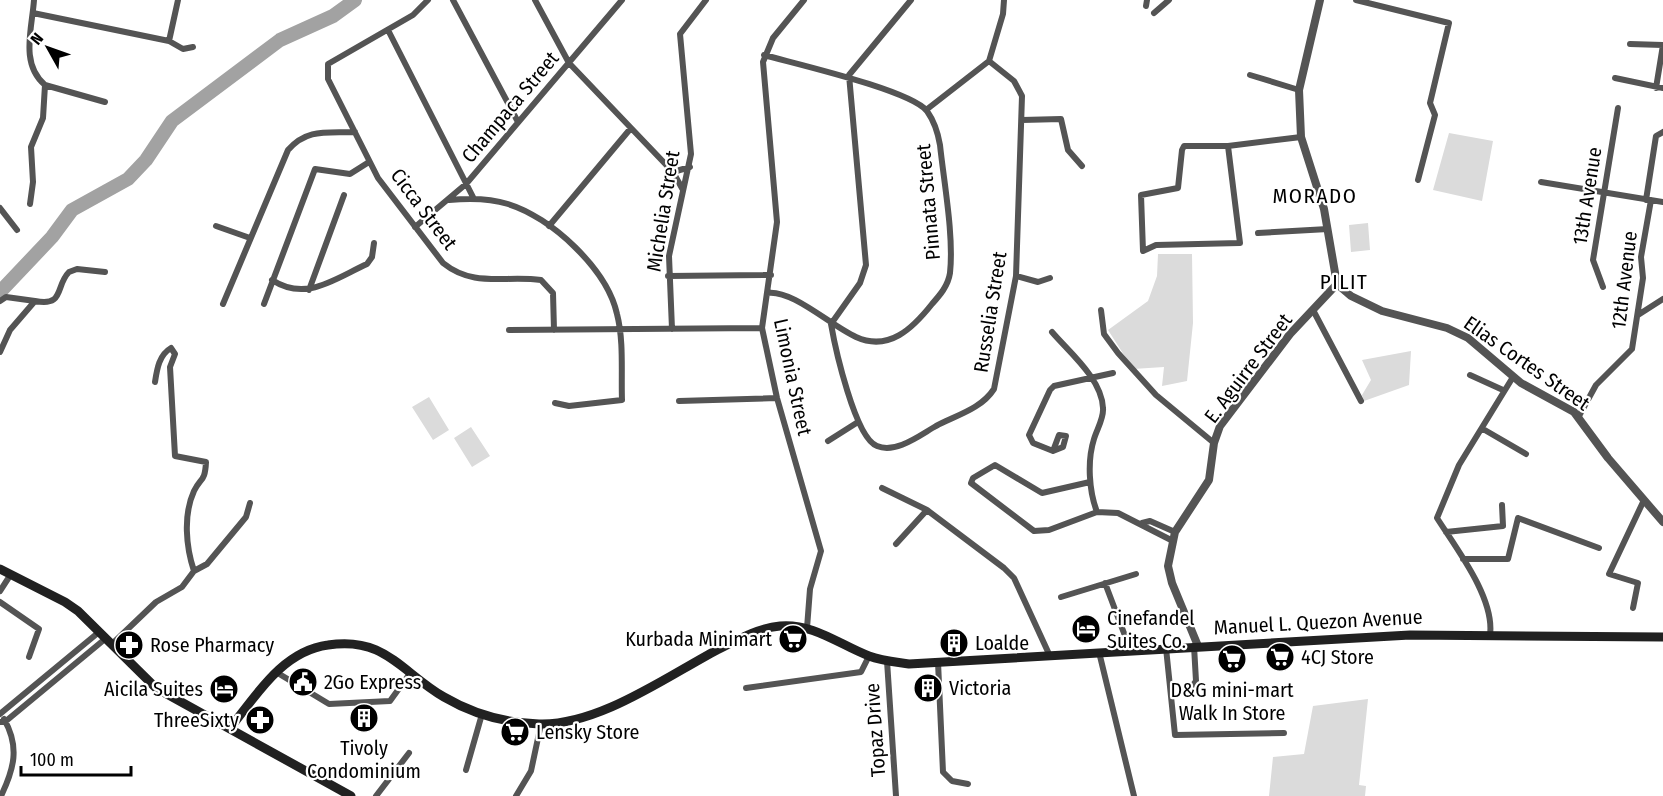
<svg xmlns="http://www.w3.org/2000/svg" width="1663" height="796" viewBox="0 0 1663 796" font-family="'Fira Sans Condensed',sans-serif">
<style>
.green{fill:#dbdbdb}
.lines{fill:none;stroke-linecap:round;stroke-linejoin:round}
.river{stroke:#a2a2a2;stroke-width:14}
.minor{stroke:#545454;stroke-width:6}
.tertiary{stroke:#545454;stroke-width:8}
.secondary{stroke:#212121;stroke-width:9}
.labels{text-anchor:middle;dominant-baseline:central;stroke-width:4.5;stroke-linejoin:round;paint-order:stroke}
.street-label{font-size:20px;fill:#000;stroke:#fff}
.poi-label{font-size:20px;fill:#000;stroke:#fff;text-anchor:start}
.neighbourhood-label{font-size:21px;letter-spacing:1.5px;fill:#000;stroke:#fff}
</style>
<rect width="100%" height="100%" fill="#fff"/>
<path class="green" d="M1449,133L1493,141L1482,201L1433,190Z
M1368,223L1370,250L1351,252L1349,225Z
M1158,254H1192L1193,323L1187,381L1162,386L1164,367L1133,369L1108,330L1148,301L1157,276Z
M1411,351L1409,385L1364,401L1362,395L1371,380L1362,360Z
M429,397L449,430L433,440L412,407Z
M471,427L490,456L472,467L454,438Z
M1368,699L1359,785L1366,786L1365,796H1269L1273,757L1304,754L1313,706Z"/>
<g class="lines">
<path class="river" d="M0,292L52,237L72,210L128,179L146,160L172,121L280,40L333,16L355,0"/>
<path class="minor" d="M428,0L413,15L328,64V79L378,178L443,263C474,288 505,275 541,280L553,293L554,330
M453,0L518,122
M535,0L569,63L673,172L683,190
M804,0L773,38L763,62L777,222L762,328L777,398L821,551L810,589L807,628
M911,0L849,75L866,265L860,283L831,324C835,347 855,438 877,446C896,454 920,435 936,426C957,415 981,409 994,389L1016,276L1022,96L1014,81L989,61
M1356,0L1449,23L1430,103L1435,115L1418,180
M1146,6L1147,0
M33,13L169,41L183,49L193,47
M1154,13L1169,0
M388,30L474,199
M169,41L178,0
M1630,44L1663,45
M764,55C796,64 910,90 927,111C934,121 938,133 940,145C944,183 954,236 950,273C948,286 940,295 932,304C913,328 889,352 856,337C831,326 792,289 767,293
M1250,75L1299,90
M1615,78L1663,88
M45,85L105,102
M1656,88L1663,45
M926,110L989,61L1003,14L1004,0
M1022,120L1061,119L1068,150L1082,166
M1228,146L1240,243L1156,245L1143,251L1141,195L1178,188L1182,150L1184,146H1228L1301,137
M673,172L690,167
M1541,182L1663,202
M449,200C469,198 489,198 508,204C551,217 607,269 617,314C624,341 621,373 622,400L569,406L555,403
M1646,200L1656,136L1663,132
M30,204L33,182L31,147L43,118L45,85C20,64 32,29 34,0
M0,208L17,230
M216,226L250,238
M549,226L631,128
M415,227L466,184L622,0
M1258,233L1328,229
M668,276L771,275
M1016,276L1038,282L1050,278
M272,280C306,302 334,279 367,264L372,257L374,243
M1603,287L1593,260L1618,108
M309,290L344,195
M0,301L6,297L35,301
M223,304L288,150C307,128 327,133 355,132
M264,304L315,169L350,174L369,162
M1101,310L1104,334L1118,353L1156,395L1214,443
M1313,310L1361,401
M1638,315L1663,299
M672,329L669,256L691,154L680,34L706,0
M509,330L762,328
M1052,332C1069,352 1102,379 1103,408C1104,418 1097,429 1094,439C1087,461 1089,491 1097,512L1118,513L1171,540
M0,352L10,330L35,301C65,307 55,286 69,272L77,269L105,272
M1470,375L1503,390
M155,382C157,369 159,355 171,348L175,354L170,367L175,456L206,462C205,482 201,477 194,491C183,515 186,547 194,571
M679,401L777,398
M1579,416L1596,385L1632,349L1643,278L1641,257L1651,200
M1483,429L1526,454
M828,441L858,422
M1053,451L1059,435L1066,436L1063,447L1053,451L1033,443L1029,435L1050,390L1054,386L1113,373
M1090,482L1042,493L995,465L973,478L971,483L1034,531L1049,530L1097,512
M882,488L927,510L1004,568L1014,578L1049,654
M1142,523L1150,521L1175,532
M1446,532L1503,526L1502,505
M896,544L927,510
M1463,559H1508L1518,518L1599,548
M1105,583L1130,649
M0,591L11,574
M1061,597L1136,574
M0,602L39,629L29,657
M1633,608L1638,583L1609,574L1644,500
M1490,635C1495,598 1456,548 1437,518L1459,465L1513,377
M111,645L156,602L182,587L194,571L207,564L246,517L250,503
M1166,648L1175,735L1284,733
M1099,652L1134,796
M887,661L896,796
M938,662L943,772L952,781L968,784
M276,672L329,704L390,701L411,672
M746,688L861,672L869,656
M1186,694L1196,681L1194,646
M0,714L99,632
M0,722L6,721L105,639
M466,770L482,714
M1,796C14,769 20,747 4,719
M376,796L409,753
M516,796L531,771L541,724"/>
<path class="tertiary" d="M1320,0L1299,90L1301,137L1324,209L1337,284L1351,296L1382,311L1447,328L1468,338L1521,383L1574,412L1608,458L1663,522
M1198,646L1172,583L1168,566L1175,532L1209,480L1214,443L1220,426L1290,334L1337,284"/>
<path class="secondary" d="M0,569L65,602L78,611L156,688L351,796
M231,727C257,694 283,651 328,645C385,636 401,672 444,697C473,714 505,723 539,724C598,726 666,677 717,650C737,640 758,628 780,626C813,623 840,645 869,656C882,661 896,662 909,664L1410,635L1663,637"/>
</g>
<defs>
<g id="hotel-disc" transform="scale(1.5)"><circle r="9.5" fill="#000" stroke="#fff"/><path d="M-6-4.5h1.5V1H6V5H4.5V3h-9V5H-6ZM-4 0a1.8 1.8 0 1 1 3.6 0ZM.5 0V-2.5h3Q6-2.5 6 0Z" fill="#fff"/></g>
<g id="supermarket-disc" transform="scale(1.5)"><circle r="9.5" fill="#000" stroke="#fff"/><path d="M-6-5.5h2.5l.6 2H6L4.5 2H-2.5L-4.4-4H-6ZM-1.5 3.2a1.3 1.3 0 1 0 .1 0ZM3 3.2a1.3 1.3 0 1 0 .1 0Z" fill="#fff"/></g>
<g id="building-disc" transform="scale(1.5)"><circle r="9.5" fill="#000" stroke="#fff"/><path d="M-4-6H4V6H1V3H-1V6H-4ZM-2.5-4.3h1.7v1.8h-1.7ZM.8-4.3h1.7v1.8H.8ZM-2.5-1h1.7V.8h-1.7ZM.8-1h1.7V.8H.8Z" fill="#fff"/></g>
<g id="pharmacy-disc" transform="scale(1.5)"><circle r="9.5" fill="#000" stroke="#fff"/><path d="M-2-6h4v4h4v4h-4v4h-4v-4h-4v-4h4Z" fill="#fff"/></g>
<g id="civic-disc" transform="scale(1.5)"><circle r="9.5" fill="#000" stroke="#fff"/><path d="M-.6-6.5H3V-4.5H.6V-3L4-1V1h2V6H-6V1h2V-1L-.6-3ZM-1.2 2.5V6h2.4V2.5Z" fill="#fff"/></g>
</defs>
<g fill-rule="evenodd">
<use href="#hotel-disc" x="1086" y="629"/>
<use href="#supermarket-disc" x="793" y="639"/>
<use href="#building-disc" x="954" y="643"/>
<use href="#pharmacy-disc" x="129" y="645"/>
<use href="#supermarket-disc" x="1280" y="657"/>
<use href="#supermarket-disc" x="1232" y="659"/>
<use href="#civic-disc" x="303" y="682"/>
<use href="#building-disc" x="928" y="688"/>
<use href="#hotel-disc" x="224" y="689"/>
<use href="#building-disc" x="364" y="718"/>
<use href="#pharmacy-disc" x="260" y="720"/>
<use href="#supermarket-disc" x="515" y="732"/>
</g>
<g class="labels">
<g class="street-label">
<text transform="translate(510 107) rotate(-50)">Champaca Street</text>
<text transform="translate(1587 196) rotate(-81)">13th Avenue</text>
<text transform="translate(928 202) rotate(-95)">Pinnata Street</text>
<text transform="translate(424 209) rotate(53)">Cicca Street</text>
<text transform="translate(663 211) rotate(-81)">Michelia Street</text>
<text transform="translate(1624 280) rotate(-83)">12th Avenue</text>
<text transform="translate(990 312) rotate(-81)">Russelia Street</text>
<text transform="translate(1527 363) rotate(35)">Elias Cortes Street</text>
<text transform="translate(1248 368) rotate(-53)">E. Aguirre Street</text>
<text transform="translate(793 377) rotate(78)">Limonia Street</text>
<text transform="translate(1318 622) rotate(-3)">Manuel L. Quezon Avenue</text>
<text transform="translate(875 730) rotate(-94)">Topaz Drive</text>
</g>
<g class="poi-label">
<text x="1107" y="618">Cinefandel<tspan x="1107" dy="23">Suites Co.</tspan></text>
<text x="772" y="639" text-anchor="end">Kurbada Minimart</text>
<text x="975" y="643">Loalde</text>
<text x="150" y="645">Rose Pharmacy</text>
<text x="1301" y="657">4CJ Store</text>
<text x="324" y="682">2Go Express</text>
<text x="949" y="688">Victoria</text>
<text x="203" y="689" text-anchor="end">Aicila Suites</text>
<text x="1232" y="690" text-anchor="middle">D&amp;G mini-mart<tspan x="1232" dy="23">Walk In Store</tspan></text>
<text x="239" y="720" text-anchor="end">ThreeSixty</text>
<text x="536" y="732">Lensky Store</text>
<text x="364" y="748" text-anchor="middle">Tivoly<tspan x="364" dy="23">Condominium</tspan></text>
</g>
<g class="neighbourhood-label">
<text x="1315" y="196">MORADO</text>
<text x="1344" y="282">PILIT</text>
</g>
</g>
<g transform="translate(48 48) rotate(310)" stroke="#ffffff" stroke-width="4.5" paint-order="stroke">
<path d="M0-4.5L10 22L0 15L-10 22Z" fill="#000000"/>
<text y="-9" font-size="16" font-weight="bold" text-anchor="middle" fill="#000000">N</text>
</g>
<path d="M21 766v9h110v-9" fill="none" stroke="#000000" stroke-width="3"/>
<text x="30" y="766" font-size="18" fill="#000000" stroke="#ffffff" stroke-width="4.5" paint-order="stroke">100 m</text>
</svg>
